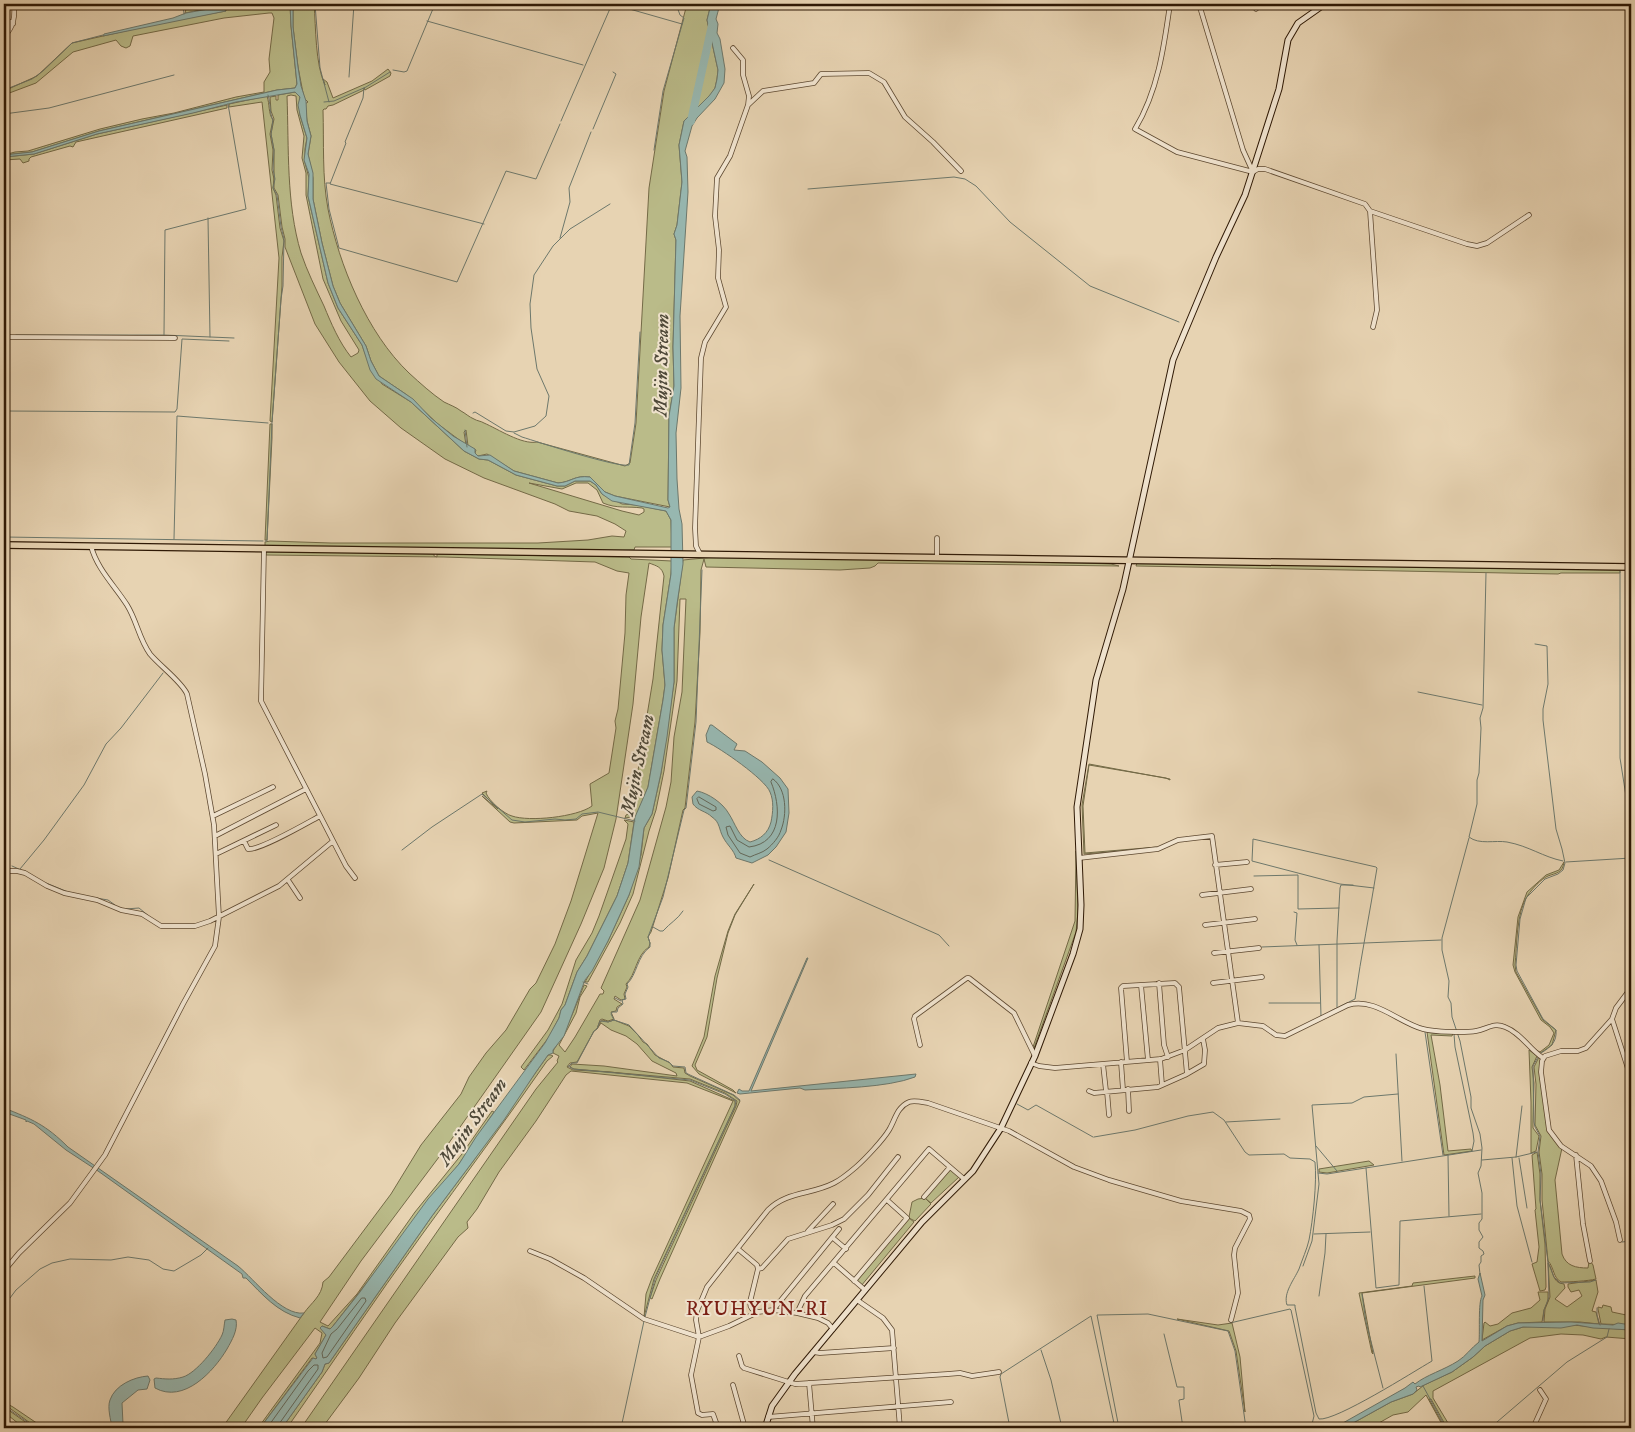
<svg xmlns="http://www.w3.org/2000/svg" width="1635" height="1432" viewBox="0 0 1635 1432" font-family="'IM FELL DW Pica',serif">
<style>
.green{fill:#babb89;stroke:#746a47;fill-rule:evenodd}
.water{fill:#97b7b0;stroke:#6d786c}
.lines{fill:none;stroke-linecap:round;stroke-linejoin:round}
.shore{stroke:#63685a;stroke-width:1}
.stream{stroke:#6d786c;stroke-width:1}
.river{stroke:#97b7b0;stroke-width:8}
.minor-casing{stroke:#5d4830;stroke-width:5.5}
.secondary-casing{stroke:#2f1905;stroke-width:7}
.primary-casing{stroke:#2f1905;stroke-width:8}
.minor{stroke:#efe2cd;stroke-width:4}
.secondary{stroke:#efe2cd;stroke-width:5}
.primary{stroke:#e7d3b2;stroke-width:5.5}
.labels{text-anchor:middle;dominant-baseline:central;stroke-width:4;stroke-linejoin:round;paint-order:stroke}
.water-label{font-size:19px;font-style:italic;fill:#4e4838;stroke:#efe2cd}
.quarter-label{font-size:20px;letter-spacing:1px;fill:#7a1f14;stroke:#efe2cd}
</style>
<rect width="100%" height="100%" fill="#e7d3b2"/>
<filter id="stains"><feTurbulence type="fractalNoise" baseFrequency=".004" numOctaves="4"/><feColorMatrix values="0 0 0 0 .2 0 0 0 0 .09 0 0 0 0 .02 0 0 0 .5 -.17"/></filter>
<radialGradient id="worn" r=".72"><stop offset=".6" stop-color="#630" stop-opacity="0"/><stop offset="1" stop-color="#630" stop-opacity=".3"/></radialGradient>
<path class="green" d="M209,4H236L224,8L216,7L185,13L186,9Z
M290,4L291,26L297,84L295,88L277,90L99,131L32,152L4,155L15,152L28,151L100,129L142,119L174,113L236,97L264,92V82L270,72L269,59L274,18L272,13H269L224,18L133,36L130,46L126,48L121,46L116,40L73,52L36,83L4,95V91L37,76L72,43L165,22L226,11L225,9L235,5Z
M293,4H314C316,27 315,64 325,85L323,79L327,82L333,98L372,81L388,69L391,73L390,76L365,90L364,88V90L333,105L328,106L326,109H324L323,110C324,143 322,177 328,209C339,265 367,333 409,373C420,383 432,394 444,402C450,405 456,407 461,411C465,413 469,417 474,419C477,421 481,421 484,423C498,429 522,445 537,442L625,466L630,463L636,423L649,188L664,91L687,4H711L707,20L718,70L717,79L715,88L710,96L684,121L679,145L682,182L677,225L674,234L676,240L673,347L674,386L669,416L668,500L670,507L615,496L605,492L590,477C574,475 572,482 558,483L514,471L487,454L478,456L475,453L476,450L468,446L466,430L464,432L466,445L438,424L407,395L379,376L371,361L366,346L340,303L333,286L322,243L313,199V178L308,154L311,136L307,121L305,104L308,102L304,98L298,67L293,27Z
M295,92L300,97V115L307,138L305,149V163L309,178L308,196L328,283L338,308L362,345L366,356L382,384L411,402L464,451L479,459L488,460L516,475L557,486H565L575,481H590L596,485L602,494L622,504L637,505L666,511L671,520L672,547H635L634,550H632L596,551L265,546V542L270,541L331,543H538L588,540L612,536L624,537L626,531L615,524L597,516L569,511L555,504L484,478L445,459L401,428L370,401L339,362L315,324L285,247V239L282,227L278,195L274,188V150L271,134L274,119L271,111L270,97L276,96V100H278V95ZM291,95L296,96L297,110L304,136L302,158L306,173V195L323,279L341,321L359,350L358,353L351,357C339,342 331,323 324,306C316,289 307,271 301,253C286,203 289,148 287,96ZM529,483L562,489L576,483H588L597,490L603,503C617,509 628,506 642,508L644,509V512L639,515L622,511Z
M267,96C270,105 268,113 273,120L270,134L273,150L272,170L274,179L273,188L276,195L280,228L284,241L282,257V286L272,422L270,421L279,258L262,102L229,107V104Z
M227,105V108L76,142L73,147L70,146L31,157L29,159V161L23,163L20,159L4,160L5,157L34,154L97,134Z
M270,424H272V438L267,540H265Z
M266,551L434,554V556L437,557V554L629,557L631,559L672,561L671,574L663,625L662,650L665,685L663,700L648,787L635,820L631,817L625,818L626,815L631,813L653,679L664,576C662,567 657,566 649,563L641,617L633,704L616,819L604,868L581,924L541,1012L439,1157L361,1261L320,1322L328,1326L357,1294L415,1212L462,1154L492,1111L494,1112L459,1164L333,1326L330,1329L322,1326L326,1335L315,1354L317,1358L316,1359L312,1358L260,1428H258L320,1343L322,1333L315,1328L262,1398L241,1428H222L304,1313C311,1303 322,1296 323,1282L329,1277L391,1194L421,1145L461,1094L469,1077L486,1053L506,1030L530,989L536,983L555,944L571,901L598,813L582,816L577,820L514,823L510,822L482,796L498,809L482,793L487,791L486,793C489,801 504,814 512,816C529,822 577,817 592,806L590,784L609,773L616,728L615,721L618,709L625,633L626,595L629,573L617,571L595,562L444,557L266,555Z
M715,557L1081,563L1111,564L1119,566L878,563L875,566L870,568L840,570L706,567L704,559L701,570L700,633L695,722L685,808L683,810L668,878L651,932L648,937L650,943L649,947C636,955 636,975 626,984L627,987L624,994L625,999L621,1000L615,996L614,999L622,1004L617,1007L616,1011L611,1012L614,1019L608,1021L602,1019L600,1020L597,1029L594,1031L577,1062L570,1063L567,1067L573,1070L610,1072L690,1081L735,1101V1106L654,1279L644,1317L646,1294L652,1278L733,1101L687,1083L571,1071L566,1075L536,1121L499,1172L477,1209L467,1222L468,1228L458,1237L395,1323L359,1378L322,1428H301L536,1089L558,1062L557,1061L559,1056L553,1053V1051C567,1030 575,1008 584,985L587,986L580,997L576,1013L559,1045L565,1052L575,1037L600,994H603L604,991L601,988L640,900L666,807L671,782L674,737L682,692L686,599H680L677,681L664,771L656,810L649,831L633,894L620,923L588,982H585L608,941L629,895L641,855L644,828L652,814L661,773L674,682V628L683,560Z
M1137,563H1141L1620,570V573H1561L1558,574L1136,566Z
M1089,764L1170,779V780L1166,778L1089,765L1083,806L1085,853L1157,847L1156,848L1084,854L1082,805Z
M624,820L634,822L628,863L617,896L587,956L577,972L565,1005L561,1010L559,1018L549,1037L524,1070L521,1067L548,1030L562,1004L576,960L592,933L599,916L626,839L628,824Z
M1076,851L1078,912L1076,932L1034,1048L1033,1047L1075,921Z
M1564,862C1563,873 1556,873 1548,876C1541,879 1532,889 1528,895C1516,912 1517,946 1515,965L1516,972L1543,1020L1556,1030L1552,1045L1539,1054L1533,1050L1523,1037L1534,1049L1540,1052L1549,1045L1554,1033L1550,1027L1541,1020L1515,972L1513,965L1518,917L1527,892L1546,875L1559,870Z
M754,884L735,915L728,933L717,978L707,1037L695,1065L697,1070L733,1090L736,1093L699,1074L692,1066L704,1037L715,976L728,931L735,914Z
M603,1020L608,1022L614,1020L629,1026L638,1035L643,1042L647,1044L655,1055L670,1063L673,1067L684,1068L685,1073L690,1076L733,1095L740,1101L660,1279L652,1299L650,1298L656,1280L736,1106L737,1101L725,1093L690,1079L574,1069L570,1067L572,1064L604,1066L677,1076L676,1073L652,1061L637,1044L626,1036L611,1030L601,1023L597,1029L601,1021Z
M1427,1032L1453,1033L1452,1036L1431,1035L1440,1085L1448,1151L1471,1149L1472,1151L1444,1155Z
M1529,1050L1537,1056L1532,1067L1534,1083L1533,1123V1128L1539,1136L1536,1151L1531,1153V1102Z
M548,1055H551L553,1056L547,1061C506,1120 463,1178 421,1236C375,1299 332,1364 287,1428H282L322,1372L325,1364L329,1363L432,1216L474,1160Z
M1539,1057L1541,1061L1548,1131L1557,1144L1562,1148L1555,1180L1562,1254C1566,1266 1576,1268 1588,1268L1589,1262H1591L1593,1265L1596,1279C1588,1281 1570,1282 1561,1282C1553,1278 1554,1267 1548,1261L1542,1200V1174L1539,1152L1541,1136L1535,1125L1536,1084L1534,1067Z
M1537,1152L1540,1174V1200L1545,1244L1546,1287L1545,1290L1540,1291L1532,1264L1537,1262L1539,1247L1535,1210L1536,1209L1532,1155Z
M1369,1161L1374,1165L1327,1173L1319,1172V1169Z
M950,1169L959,1177L931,1203L925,1198Z
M925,1198L931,1204L915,1221L909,1218L914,1222L861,1286L856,1281L909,1217L912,1202L918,1199Z
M1548,1263C1554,1270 1551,1283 1564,1284L1565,1288L1555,1299L1567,1307L1582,1296L1579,1290L1571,1292L1568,1287V1284L1596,1280L1598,1292L1592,1311L1596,1312L1599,1324L1580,1322H1544L1545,1309L1550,1297Z
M1475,1276V1278L1460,1280L1362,1293L1373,1354L1372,1353L1359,1293L1412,1286L1413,1283Z
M1538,1292H1548V1301L1544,1310L1542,1322L1518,1323L1507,1326L1482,1340L1484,1323L1485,1322L1490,1326L1498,1324L1512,1313L1531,1308L1540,1300Z
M1603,1305L1611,1307L1612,1312L1631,1316V1325L1601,1324L1598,1309V1307L1602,1308Z
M1177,1319L1218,1325L1232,1323L1240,1357L1245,1412L1236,1351L1229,1331Z
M1572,1325L1631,1330V1339L1606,1337L1601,1339L1583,1335L1561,1334L1530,1338L1433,1391V1398L1451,1428H1447L1431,1399H1429L1445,1428H1444L1426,1395L1408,1412L1393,1415L1370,1428H1344L1391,1402L1413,1394L1424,1385L1452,1372L1473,1357L1485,1346L1510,1331L1523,1327Z
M4,1402L13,1407L44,1428H37L4,1404Z
M4,1407L34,1428H24L4,1412Z"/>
<path class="water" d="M290,4H293V27L298,67L301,86L306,101L307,121L311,136L308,154L313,173V199L322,243L333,286L340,303L366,346L371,361L379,376L413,399L431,418L453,436L475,449V453L478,456L490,455L514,471L558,483C572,482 574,475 590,477L605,492L615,496L668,508L670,507L668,500L669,416L674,386L673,347L676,240L674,234L677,225L682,182L679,145L684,121L709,96L715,88L717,79L718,70L707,20L711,4H720L716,19L718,24L717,33L720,39L725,69L724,83L715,99L697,118L692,126L685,151L687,157L688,192L680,316L681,388L676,433L677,479L679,509L682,524L683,564L677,604L674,628V682L667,737L661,773L652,814L644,828L639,867L629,895L608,941L592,971L585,980L564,1036L553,1050V1053L548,1055L536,1072L504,1120L432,1216L329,1363L325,1364L322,1372L282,1428H260L313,1358L316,1359L317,1358L315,1354L326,1335L320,1328L322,1326L330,1329L333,1326L360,1292L428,1199L459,1164L476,1137L545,1043L559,1018L561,1010L565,1005L577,972L587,956L617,896L628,863L635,817L648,787L663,700L665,685L662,650L663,625L671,574V520L666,511L612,501L602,494L596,485L590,481H575L565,486H557L516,475L488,460L479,459L464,451L411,402L376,379L370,370L362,345L338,308L328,283L308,196L309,174L304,160L307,138L300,115L298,105L300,97L295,92L236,102L193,113L97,134L34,154L4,157V155L32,152L99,131L277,90L295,88L297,84L291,26Z
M220,7L225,9L226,11L103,36L104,34L173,18L186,13Z
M710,725H712L737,744L734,750L745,751L762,762L780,778L788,789L789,813L786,832L776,847L768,855L752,863L736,858C734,850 727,845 723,837C719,830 720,822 712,817C706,811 698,811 693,804L692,797L697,791C708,793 723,803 729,814C735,823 739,838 750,842C761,839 768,833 771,822C773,812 774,801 770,792C765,779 720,748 707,742L706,735Z
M807,958H808L751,1091L916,1074L915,1077C886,1088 838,1088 805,1090L800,1088L740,1094L737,1093L739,1089L742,1091H749Z
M4,1108C32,1119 46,1125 68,1147L238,1266C254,1279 282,1316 304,1313L300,1318C277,1312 262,1294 246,1278H243L242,1274L98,1171L66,1150L34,1124L27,1121L26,1122V1120L4,1112Z
M1480,1273L1485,1295L1483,1300L1482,1341L1507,1326L1518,1323L1571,1322L1613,1325L1618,1323L1631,1325V1330L1593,1328L1577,1325L1561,1328L1523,1327L1510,1331L1485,1346L1473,1357L1452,1372L1420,1387L1419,1386L1416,1387L1417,1390L1413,1394L1391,1402L1344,1428H1334L1405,1388L1413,1382L1415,1384C1426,1375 1444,1370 1458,1361C1466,1356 1471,1348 1479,1342C1480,1331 1478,1303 1482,1296L1478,1279Z
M232,1319L236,1320C238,1330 232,1340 227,1349C214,1371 184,1404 155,1388L154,1379L156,1378C165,1379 173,1380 183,1377C196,1373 216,1348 222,1335C224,1331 224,1325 225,1320Z
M148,1376L150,1380L147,1389L138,1390L122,1403L123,1424L125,1428H112C111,1420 107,1408 110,1400C115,1385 134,1377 148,1376Z"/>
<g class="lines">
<path class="shore" d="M773,779C787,789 787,815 781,830C779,837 773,844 767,849C762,853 756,854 750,857L740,853L728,835L726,827L730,826L737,840L749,847C783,843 781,806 771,782Z
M699,797L716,807V810L713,811L699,804L697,799Z
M362,1298H365L366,1301L327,1357L323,1358L322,1353L331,1334L337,1329Z
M267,1428L308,1371L314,1365H318V1369L279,1424L278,1428"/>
<path class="stream" d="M183,4L184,14
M315,4L320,68L329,102
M224,9L235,4H248
M427,21L583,65
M393,70L404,72L407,71L435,4
M349,77L354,4
M364,88L363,98L345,142L346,143L330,184L484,224
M4,90L32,79L43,71L72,43L103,35
M324,102L334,101L366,87L390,72
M4,114L49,108L174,75
M561,121L612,4L682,24
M593,129L616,74L613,72
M654,150L663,91L684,18L680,15L676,4
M330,183H326L329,209L339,248L457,282L506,171L536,179L560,124
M808,189L954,177L965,179L976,186L1010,222L1090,286L1179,322
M208,218L210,337
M560,238L570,202L569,188L591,132
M16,335H164L234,338
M164,335L165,230L246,209L228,104
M4,411L175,412L177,409L182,339L229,341
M473,413L475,412L506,431L514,432L535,426L546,416L549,396L537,369L531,328L530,304L534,275L553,246L570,229L610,204
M465,430L467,447
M514,433L522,437C538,442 618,468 629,465L635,423L640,332
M4,537L263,541
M174,539L177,416L268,423
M265,541H267L272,423L281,299L283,286L284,239L281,227L277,195L273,188L275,179L273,169L274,150L271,134L273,120C269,112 271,104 268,95
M702,570L696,722L686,808L684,810L663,897L648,937L650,943V947C637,956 637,975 627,984L628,987L625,994L626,999L622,1000L623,1004L618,1008L617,1012H612L611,1014L614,1020L629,1025L659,1058L669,1062L673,1066L685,1067L686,1073L690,1075L734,1095L740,1100
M1620,571V758L1631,828
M1486,573L1483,708L1480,718L1481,728L1479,773L1477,780V804L1469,837C1479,845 1495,840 1507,842C1529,846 1543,857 1563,861
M1535,644L1547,646L1548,684L1543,709V720L1556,829L1562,849L1565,863L1563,870L1558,874L1545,879L1526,898L1520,919L1516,965L1517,971L1543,1019L1556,1030C1557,1042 1551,1047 1541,1053
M1418,692L1482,705
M1469,838L1442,938V950L1449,981L1448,997L1451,1003L1452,1017L1460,1041L1471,1097V1108L1480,1134L1482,1148L1481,1166L1478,1173L1482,1193V1219L1479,1223V1230L1483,1237L1479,1242V1248L1483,1251L1484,1254L1481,1256V1262L1479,1265L1480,1274
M402,850L432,827L482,794L512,820L525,822L555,819L565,820L576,819L582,814L598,812L635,821
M769,860L939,935L949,946
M1566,862L1631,858
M12,866L30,874
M4,869H7
M20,869L44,840L84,785L106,744L121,728L163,673
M1254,876L1298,875V909L1339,908
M46,883L68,892
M96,898L108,900L115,905
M125,909L139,908L150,917
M1294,912L1297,913L1295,940L1297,945
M653,927L660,931H663C670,923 678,919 683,911
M1319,945L1321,1016
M1262,947L1441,940
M583,982L588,984
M615,998L621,1001
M1269,1003H1320
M1337,1007V941L1340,888L1341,885H1353
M1331,1011L1355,999C1361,956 1370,912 1377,868L1376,867L1253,839L1252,861L1340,884L1374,888
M1425,1032L1443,1155
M1456,1033L1454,1034L1455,1047L1473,1133L1474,1141L1472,1151
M1396,1054L1402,1161
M1538,1057L1533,1066L1534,1122L1535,1127L1540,1136L1538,1152L1541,1174L1540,1200L1548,1262L1549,1297L1544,1310L1543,1321
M568,1066L573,1069L690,1080L725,1094L736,1101L735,1106L655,1279L645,1317
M569,1066L572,1063H577L594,1031L597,1029L600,1021L608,1022L614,1020
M1017,1104L1028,1110L1036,1105L1093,1137
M1226,1122L1280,1119
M1094,1137L1135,1130L1188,1116L1213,1112L1224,1120L1245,1152L1249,1155L1284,1154L1290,1158L1310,1159L1315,1162C1317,1182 1313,1220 1309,1240C1307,1249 1302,1260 1299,1269C1294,1280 1283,1293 1287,1305H1295V1307L1316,1413L1319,1419C1336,1421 1413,1372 1432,1361L1424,1286
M1316,1146L1337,1171
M1448,1155L1449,1216
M1516,1157L1522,1106
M1512,1158L1517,1206L1532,1262
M1519,1158L1527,1208
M1482,1160L1516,1157L1537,1152
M1366,1168L1376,1288L1399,1285L1400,1221L1481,1214
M1318,1173L1327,1174L1481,1150
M1314,1234L1370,1232
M1622,1242L1631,1241
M1548,1262L1554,1277L1560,1283L1590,1282L1596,1280
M1303,1266L1312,1241L1319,1184L1312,1105L1352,1103L1364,1097L1398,1094
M1362,1294L1366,1322L1383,1388
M1319,1296L1325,1253L1326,1234
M4,1306L16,1290L40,1269L52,1263L70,1259L111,1260L128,1257L149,1260L163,1269L174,1271L201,1255L208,1248
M1597,1308V1315L1600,1325
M1230,1323L1290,1309L1291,1310L1314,1416L1312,1424L1293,1428
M1164,1334L1177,1387H1184V1399L1179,1400V1401L1183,1428
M1041,1350L1051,1380L1062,1428
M1423,1386L1446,1428
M4,1406L36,1428
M621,1428L644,1321
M1010,1428L1000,1377L1001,1374L1091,1316L1115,1428
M1119,1428L1097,1315H1099L1148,1314L1228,1331L1235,1351L1246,1428
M1490,1428L1567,1362L1607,1337L1609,1329"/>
<path class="river" d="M691,121L712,25"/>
<g class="minor-casing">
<path id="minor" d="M1170,4C1164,47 1158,91 1135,129L1177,152L1253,172L1258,169H1265L1365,204L1370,211L1377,310L1373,327
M1199,4L1243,150L1253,172
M1254,4L1256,9
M4,18L13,24
M4,37C14,26 15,18 14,4
M733,48L743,60V75L749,96L748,105
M1370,211L1467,244L1477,246L1487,243L1529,215
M4,337L175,338
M937,538V557
M264,548L261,701L346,866L355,878
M700,554L696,546L695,528L701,358L705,342L726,307L718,278L719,250L715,216L717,178L730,156L748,105L763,91L814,83L821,74L869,73L884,82L905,117L933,142L961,171
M213,816L273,787
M215,836L306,789
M244,841L248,849C259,851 307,823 320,816
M216,854L276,825
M1215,865L1247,862
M4,871H17L25,873L47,886L64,893L97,900L121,910L142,914L161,926H195L210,921L279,886L333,841
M288,880L300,898
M1202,895L1251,889
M1205,925L1255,919
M1214,953L1259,948
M1159,983L1164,1045L1168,1057
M1213,983L1262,977
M1141,985L1148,1060
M1631,988L1616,1008L1612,1019L1631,1078
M1612,1019L1586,1048L1578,1051H1561L1545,1056L1542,1061L1541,1072L1549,1130L1561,1146L1591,1166L1601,1181L1616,1222L1620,1240
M1238,1023L1263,1026L1276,1035L1285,1036L1348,1005C1375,997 1399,1023 1423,1029C1434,1032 1465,1033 1476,1031C1487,1029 1494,1022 1505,1027C1521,1033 1530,1050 1543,1058
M920,1045L914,1019L915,1016L967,978H969L1014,1013L1035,1056
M1160,1059L1162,1085
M1121,1062L1123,1090
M1127,1062L1121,988L1123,986L1175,983L1179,987L1187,1074
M1031,1063L1039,1066L1055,1068L1161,1059L1185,1050L1218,1028L1238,1023L1212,836L1178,840L1158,849L1079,858
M1103,1064L1106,1091
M1128,1089L1129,1111
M1089,1091L1094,1093L1158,1087L1185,1075L1204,1064L1205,1050L1203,1039
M1107,1091L1109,1115
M1576,1155L1583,1224L1590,1261
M924,1197L950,1167
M808,1231L833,1204
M833,1238L846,1249
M738,1249L757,1265L758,1269L750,1302C750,1308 752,1310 758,1312
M530,1251L550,1259L584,1278L644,1319L699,1337
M834,1263L865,1290
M758,1269L762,1268L788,1239L832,1225L844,1219L868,1195L898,1157
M4,1271L19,1253L70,1203L105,1155L183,1004L215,946L219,917L214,825L205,774L187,694C182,682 160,666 150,654C139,639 137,621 127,605C115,586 97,569 91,546
M854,1281L907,1218L887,1200
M857,1300L883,1318L892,1330L900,1428
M773,1310L839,1229
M797,1313L805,1296L929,1149L964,1179
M699,1337L696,1320L697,1311L707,1287L768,1210C787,1191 811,1195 834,1183C842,1179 849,1173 856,1167C865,1159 883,1140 889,1130C895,1120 897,1107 909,1102C914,1100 922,1102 928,1103L1009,1131L1074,1167L1109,1180L1181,1201L1241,1211L1249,1215L1250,1219L1235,1248L1234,1255L1238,1293L1231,1320
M813,1352L820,1353L894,1348
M739,1356L742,1366L744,1368L795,1384L948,1374L960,1373L972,1376L999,1372
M809,1383L813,1428
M733,1385L745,1428
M768,1417L951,1402
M718,1428L713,1414L702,1415L698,1413L691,1375L699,1337L729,1326L758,1312L773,1310L797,1313L818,1318L828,1323L833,1329
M1533,1428L1546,1399L1540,1390"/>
</g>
<g class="secondary-casing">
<path id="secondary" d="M765,1428L772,1406L795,1374L922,1222L973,1171L1001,1128L1035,1056L1073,954L1080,929L1081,905L1077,807L1096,680L1123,589L1173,360L1216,257L1245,195L1279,89L1288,40L1298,23L1325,4"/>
</g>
<g class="primary-casing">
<path id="primary" d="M4,545L1631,567"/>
</g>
<use href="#minor" class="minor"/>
<use href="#secondary" class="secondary"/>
<use href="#primary" class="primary"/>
</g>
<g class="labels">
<g class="water-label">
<text transform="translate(662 365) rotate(-89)">Mujin Stream</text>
<text transform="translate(638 765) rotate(-78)">Mujin Stream</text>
<text transform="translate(473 1122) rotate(-54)">Mujin Stream</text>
</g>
<g class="quarter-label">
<text x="757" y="1309">RYUHYUN-RI</text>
</g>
</g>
<rect width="1635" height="1432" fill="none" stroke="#e7d3b2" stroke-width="20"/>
<rect x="5" y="5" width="1625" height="1422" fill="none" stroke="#2f1905" stroke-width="2.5"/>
<rect x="10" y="10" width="1615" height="1412" fill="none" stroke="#2f1905"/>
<rect width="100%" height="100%" filter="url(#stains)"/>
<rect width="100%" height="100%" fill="url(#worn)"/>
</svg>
